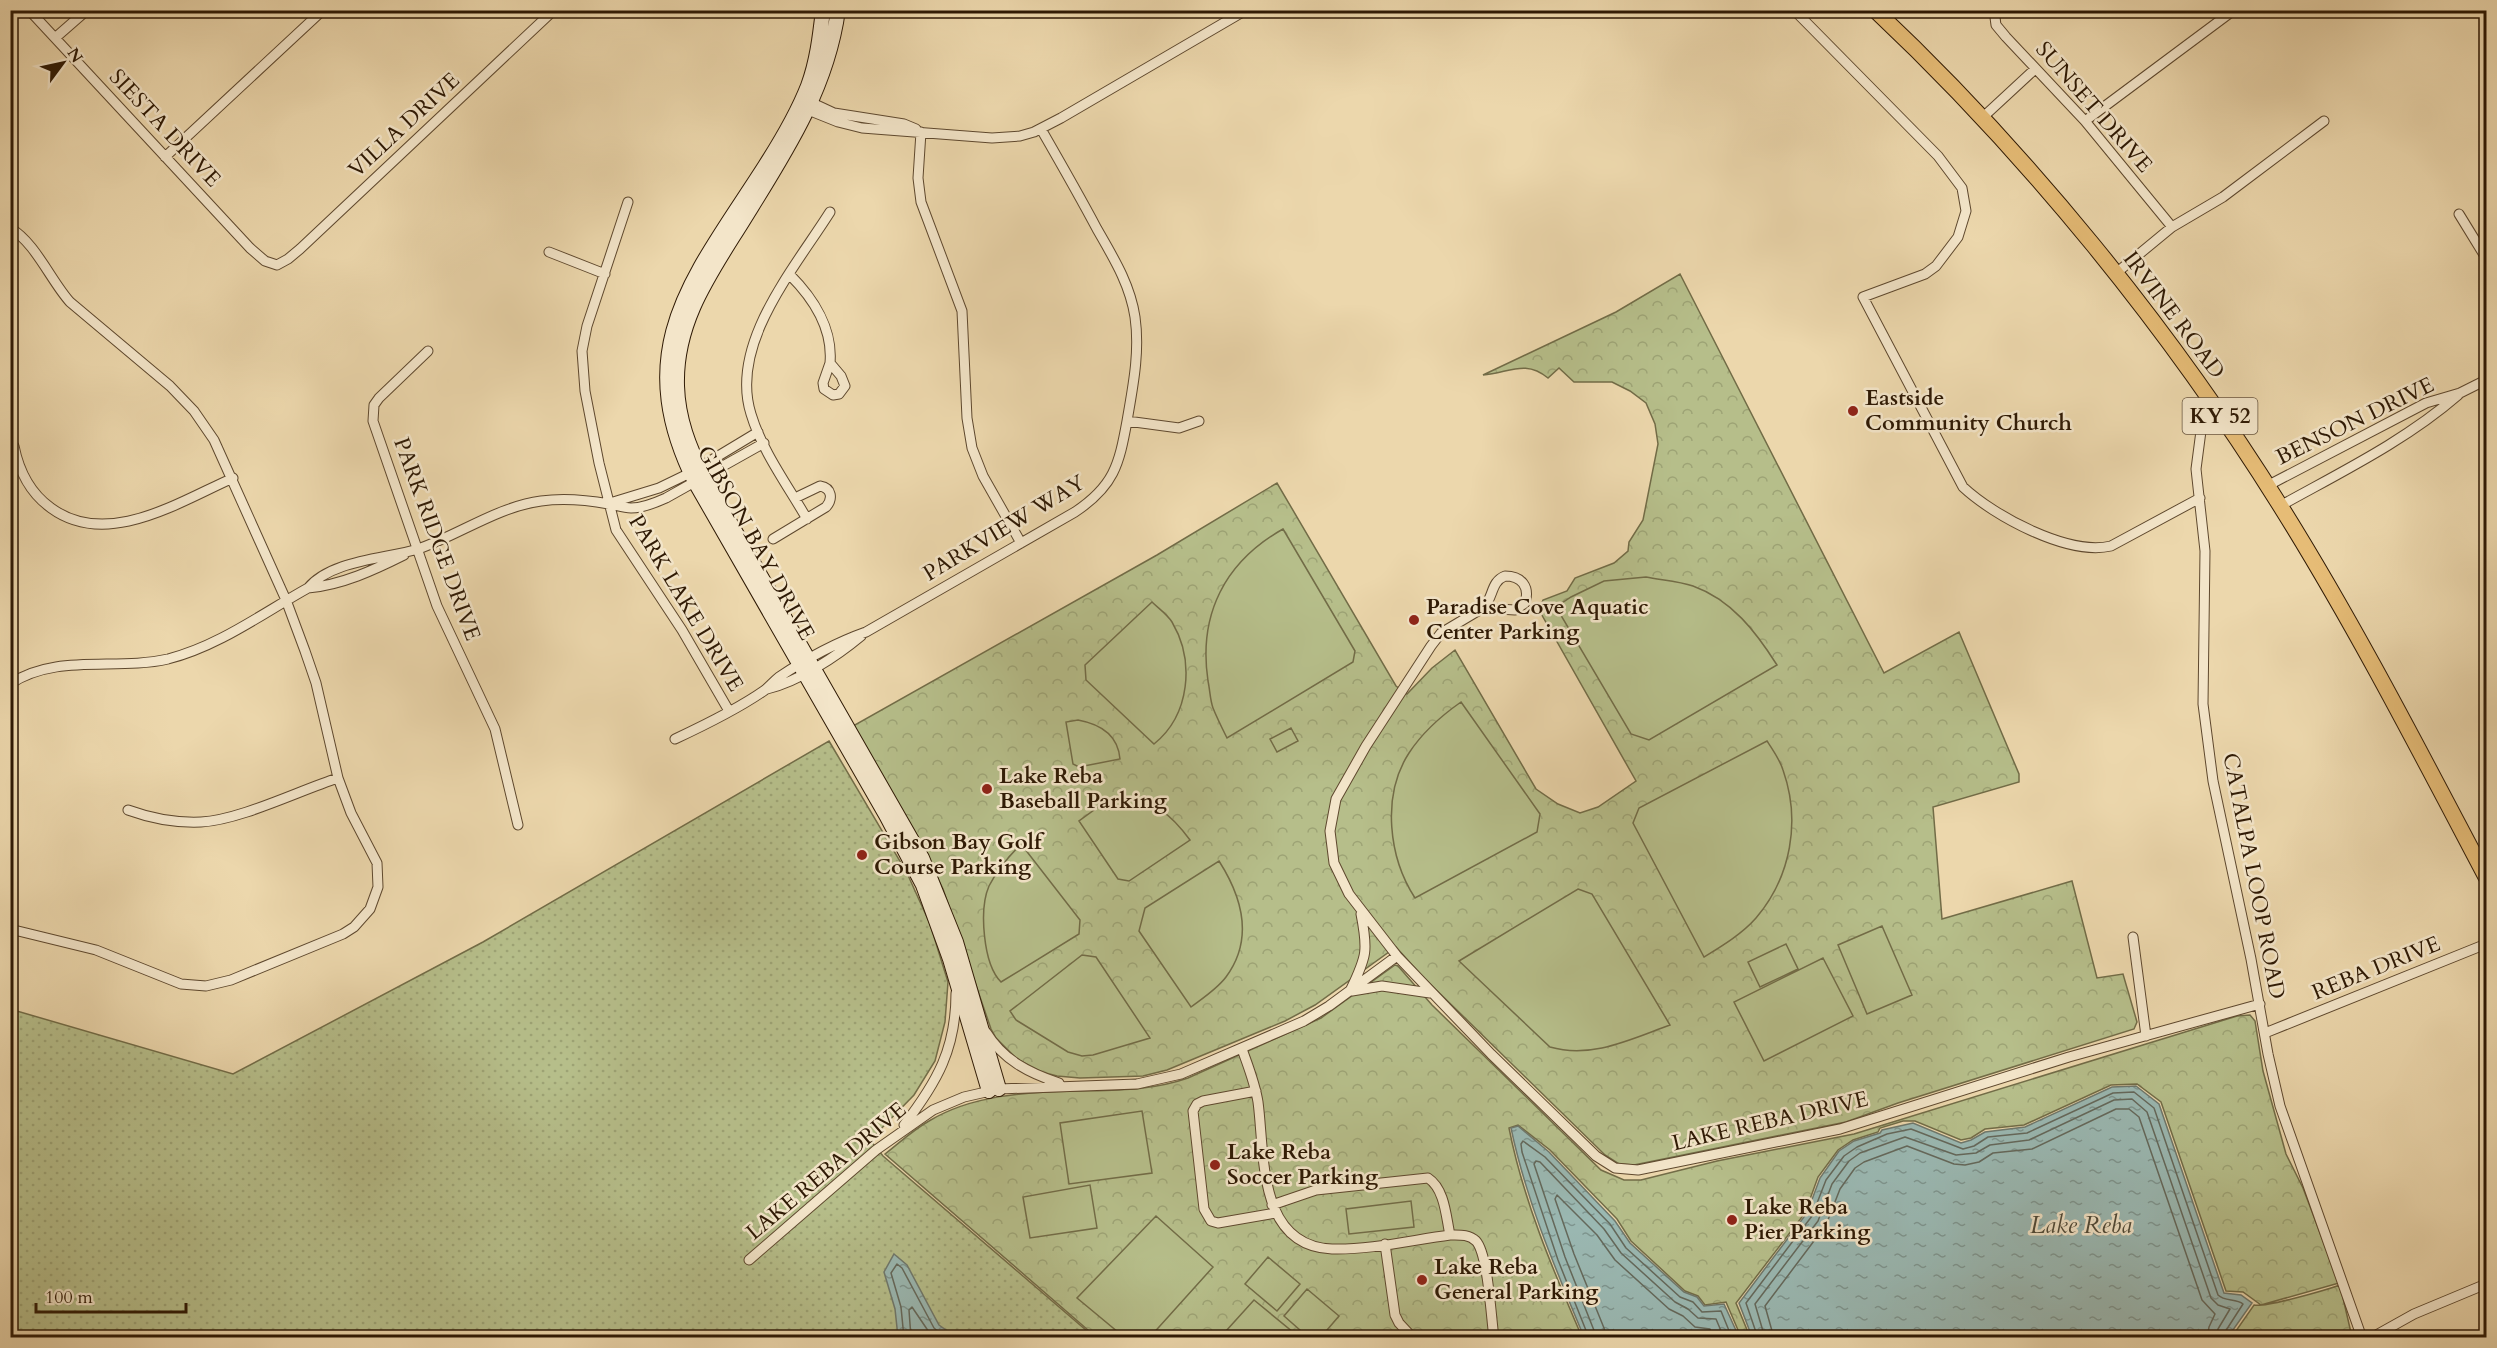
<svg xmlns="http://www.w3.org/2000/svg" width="2497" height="1348" viewBox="0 0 2497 1348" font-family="Cardo,serif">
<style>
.grass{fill:url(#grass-dots);stroke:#726c47;stroke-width:1.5}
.park{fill:url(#park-crowns);stroke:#726c47;stroke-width:1.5}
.pitch{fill:#b6be8a;stroke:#726c47;stroke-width:1.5}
.water{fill:url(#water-ripples);stroke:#6f786c;stroke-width:1.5}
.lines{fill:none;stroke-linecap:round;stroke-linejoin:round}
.shore{stroke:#64685b;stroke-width:1.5}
.street-casing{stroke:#5e482e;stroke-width:11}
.secondary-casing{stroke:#2e1904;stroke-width:16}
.primary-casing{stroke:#2e1904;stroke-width:17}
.street{stroke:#f3e5c9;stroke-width:9}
.secondary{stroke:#f3e5c9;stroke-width:14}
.primary{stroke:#e6bc76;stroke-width:15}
.poi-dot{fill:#8f2418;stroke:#f3e5c9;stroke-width:2}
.labels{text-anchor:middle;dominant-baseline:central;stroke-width:5;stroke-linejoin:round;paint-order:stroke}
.shield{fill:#f3e5c9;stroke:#69563f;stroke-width:1.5}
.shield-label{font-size:21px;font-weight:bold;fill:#2e1904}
.street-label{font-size:22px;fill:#2e1904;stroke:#f3e5c9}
.poi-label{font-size:22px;font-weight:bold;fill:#2e1904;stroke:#f3e5c9;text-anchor:start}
.water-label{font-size:24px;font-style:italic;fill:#4e4938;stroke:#f3e5c9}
</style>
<defs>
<pattern id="grass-dots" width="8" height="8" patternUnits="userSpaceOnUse" patternTransform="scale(1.5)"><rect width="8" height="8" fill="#b6be8a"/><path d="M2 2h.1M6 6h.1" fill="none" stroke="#9da375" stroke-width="1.8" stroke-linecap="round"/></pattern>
<pattern id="park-crowns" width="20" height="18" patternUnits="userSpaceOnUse" patternTransform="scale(1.5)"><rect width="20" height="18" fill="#b6be8a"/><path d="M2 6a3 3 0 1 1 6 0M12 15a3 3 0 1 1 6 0" fill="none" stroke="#9da375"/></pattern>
<pattern id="water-ripples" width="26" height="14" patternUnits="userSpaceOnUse" patternTransform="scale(1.5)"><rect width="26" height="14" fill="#9ab8b2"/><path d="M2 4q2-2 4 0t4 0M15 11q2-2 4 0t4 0" fill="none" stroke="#7e958f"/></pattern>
</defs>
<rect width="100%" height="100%" fill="#ecd7ac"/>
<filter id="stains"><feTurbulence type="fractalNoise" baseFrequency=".00333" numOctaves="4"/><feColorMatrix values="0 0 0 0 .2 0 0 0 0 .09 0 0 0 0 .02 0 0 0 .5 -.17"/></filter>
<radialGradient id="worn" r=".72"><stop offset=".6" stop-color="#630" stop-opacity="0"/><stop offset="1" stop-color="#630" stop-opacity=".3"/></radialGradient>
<path class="grass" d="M829,741L907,873L930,924L948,982L945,1022L935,1061L914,1095L870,1140L883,1156L1094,1337H11L10,1009L233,1074L483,942Z"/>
<path class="park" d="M1680,274L1884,673L1959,632L2019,774V782L1933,807L1942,919L2072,881L2097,978L2123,974L2137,1022L2134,1029L1898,1103L1846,1122L1634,1165L1619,1164L1605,1155L1422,976L1396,947L1315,1005L1285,1021L1167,1070L1143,1076L1080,1078L1057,1076L1042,1072L1017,1059L996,1038L991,1029L943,889L932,866L853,726L1157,555L1277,483L1396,686L1407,694L1432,668L1455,650L1536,789L1558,804L1580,813L1598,807L1636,781L1539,610L1543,600L1567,591L1575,578L1614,563L1628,551L1629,542L1643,520L1658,444L1655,424L1646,403L1630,391L1612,382H1574L1559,368L1548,378C1525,359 1509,373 1483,375L1616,312Z
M1395,965L1398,966L1432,1005L1601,1170L1624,1180H1641L1717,1161L1854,1134L2237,1016L2250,1015L2255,1021L2263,1071L2286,1154L2303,1188L2339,1283L2261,1305L2243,1292L2226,1291L2161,1102L2137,1084L2111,1085L2024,1125L1985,1129L1971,1138L1961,1140L1915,1121H1903L1880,1128L1878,1132L1853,1140L1838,1150L1818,1177L1805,1213L1736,1303L1750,1337H1741L1726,1302L1705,1305L1698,1296L1685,1291L1631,1241L1617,1219L1550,1150L1518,1125L1509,1128C1523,1200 1553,1270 1582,1337H1096L885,1154C899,1143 913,1130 929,1121C972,1095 1026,1092 1075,1091C1115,1090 1151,1091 1188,1078L1321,1018Z
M2340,1285L2352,1337L2231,1338L2254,1305C2264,1308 2326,1290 2340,1285Z"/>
<path class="pitch" d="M1283,529L1355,651L1353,662L1227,738C1222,728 1217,718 1213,708C1210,700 1210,690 1208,681C1198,614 1225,562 1283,529Z
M1646,577C1661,580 1679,581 1693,586C1732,600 1756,632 1777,665L1649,740L1631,734L1556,607L1571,597L1604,581Z
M1152,602C1158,608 1167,614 1172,622C1195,661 1190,715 1154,744L1086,680L1085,665Z
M1461,702L1540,814L1537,832L1415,898C1389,858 1381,796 1409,753C1422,733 1441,716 1461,702Z
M1078,720C1100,724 1118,735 1120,759L1079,767L1073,764L1066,722Z
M1291,728L1298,741L1277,752L1270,739Z
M1767,741C1773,750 1780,760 1783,770C1801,821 1791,877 1756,918C1742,934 1722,946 1704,957L1633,823L1639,808Z
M1122,800C1156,802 1170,813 1190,840L1129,881L1118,879L1079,821L1101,805Z
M1021,844L1080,920L1079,934L1001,982C983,964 979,909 989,886C997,870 1008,857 1021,844Z
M1219,861C1242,897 1254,939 1226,977C1217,989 1203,998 1191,1007L1139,931L1145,908Z
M1578,889L1592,894L1670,1025C1631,1039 1592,1059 1550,1047L1459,961Z
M1882,926L1912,995L1867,1014L1838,945Z
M1786,944L1798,969L1760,987L1748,962Z
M1082,955L1096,957L1150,1038L1093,1055L1082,1056L1068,1052L1016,1020L1010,1011Z
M1823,958L1853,1016L1764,1061L1734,1002Z
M1142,1111L1152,1173L1069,1184L1060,1123Z
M1090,1185L1097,1228L1030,1238L1023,1197Z
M1411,1201L1414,1227L1349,1234L1346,1209Z
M1156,1216L1213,1267L1150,1337H1124L1077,1298Z
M1268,1257L1300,1284L1277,1311L1245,1284Z
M1307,1289L1339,1316L1321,1337H1308L1284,1316Z
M1254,1300L1299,1337H1233L1226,1331Z"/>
<path class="water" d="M2136,1086L2159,1104L2224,1293L2241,1295L2252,1303L2228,1337H1752L1739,1303L1807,1213L1820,1178L1839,1151L1854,1141L1880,1133L1882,1130L1913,1123L1961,1143L1971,1140L1985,1132L2025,1127L2112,1087Z
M1518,1126L1549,1152L1615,1221L1630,1243L1684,1292L1697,1297L1704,1306L1724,1304L1739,1337H1584C1556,1270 1526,1200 1511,1128Z
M894,1254L907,1265L939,1325L956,1337H898L895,1309L884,1272Z"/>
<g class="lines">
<path class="shore" d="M904,1338L901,1307L891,1273L897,1264L902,1268L934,1328L946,1338
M911,1338L909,1310L912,1307L933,1338
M1589,1338L1558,1260L1522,1152L1521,1144L1523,1141L1545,1157L1610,1224L1626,1248L1680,1297L1693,1302L1702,1312L1721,1311L1732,1338
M1597,1338L1565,1257L1534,1164L1536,1161L1540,1162L1604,1229L1621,1253L1675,1302L1688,1309L1698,1318L1716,1319L1724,1338
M1606,1338L1604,1328L1574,1254L1555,1199L1557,1195L1597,1235L1615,1260L1669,1309L1683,1316L1695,1327L1710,1329L1714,1338
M1758,1338L1746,1303L1812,1216L1826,1180L1844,1156L1857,1147L1887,1134L1911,1129L1963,1149L1974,1146L1988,1137L2027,1133L2113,1093L2134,1092L2154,1108L2218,1295C2225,1302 2236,1298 2243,1304L2225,1332L2224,1338
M1765,1338L1755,1304L1818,1221L1832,1184L1849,1161L1860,1153L1905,1137L1956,1155L1976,1153L1990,1145L2029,1140L2114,1100L2132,1099L2147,1112L2211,1298L2218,1305L2230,1309L2218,1329L2216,1338
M1774,1338L1765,1306L1826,1225L1840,1189L1855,1168L1864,1162L1907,1146L1954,1164L1965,1165L1979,1162L1993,1153L2032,1149L2116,1109H2129L2139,1117L2202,1300L2215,1314L2209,1327L2207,1338"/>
<g class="street-casing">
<path id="street" d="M29,10L250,248L265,261L277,265L288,259L300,249L554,10
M1794,10L1938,156L1962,188L1966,211L1958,237L1936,266L1925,274L1863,297L1963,487C1994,516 2068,556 2111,546L2200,498
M1994,10L1996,25L2006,37L2085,121L2172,227
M55,38L87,10
M806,100L834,113L904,124L916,129
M803,108L838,122L862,128L992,138L1020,136L1034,132L1061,118L1246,10
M1981,119L2035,69
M2085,121L2234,10
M921,132L918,178L921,202L962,311L967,418L972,448L983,476L1021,543
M165,157L323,10
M628,202L587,326L582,351L585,391L599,463L616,530L682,630L729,711
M2459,214L2486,258
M10,228C35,242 51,281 70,302L170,386L194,411L214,440L286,600L305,651L316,683L338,778L351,813L377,863L378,887L370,909L354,927L343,934L231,980L206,986L181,984L96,950L10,929
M549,252L605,274
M2115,274L2172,227L2223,197L2324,121
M790,275C813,298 833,329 830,363
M428,351L379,398L374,405L373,421L437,606L495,729L518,825
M830,363L841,376L845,386L839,394L833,395L824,389L823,383Z
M2219,414L2201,431L2196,469L2205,551L2203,704L2213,781L2251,959L2268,1054L2280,1106L2362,1338
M1127,421L1179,428L1199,421
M14,446C19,471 30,493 51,508C107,549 179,502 233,478
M2267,486L2426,403L2460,393L2486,380
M610,503L659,488L690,473L758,432
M2280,506C2341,472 2405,441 2458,395
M807,519C788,486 762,451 751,414C729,344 794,269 830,212
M773,539L826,507C833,499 832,488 820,486L795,498
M1505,576C1522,576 1530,587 1525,603L1515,610L1483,608C1494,598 1490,582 1505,576Z
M308,588C342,585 374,570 404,555
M1483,608L1441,633L1431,646L1366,746L1336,799L1330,831L1334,863L1349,894L1397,956L1491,1054L1596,1156L1615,1168L1638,1170L1840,1129L2069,1057L2260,1004
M10,684C56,653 116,671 168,659C219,646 263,613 308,588C331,560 385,559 418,549C459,535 497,507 541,501C562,498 587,500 609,504C616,505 623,508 631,508C643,508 655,503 666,498L764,443
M767,689C798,682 837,656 861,636
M675,739C705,725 738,709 765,690C770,686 774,681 779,677C806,659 835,643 866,632L1075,512C1114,486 1119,465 1127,421C1133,386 1140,352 1135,317C1130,284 1113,257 1097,229C1079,195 1060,162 1041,129
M128,810C150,818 177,823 201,822C240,820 298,791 338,778
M2133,937L2146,1036
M1351,989C1367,956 1368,950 1361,914
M1352,991L1382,986L1430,993
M986,1032C1003,1060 1029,1073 1059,1083
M2265,1033L2486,944
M1242,1049C1248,1066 1255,1083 1258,1102C1265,1154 1257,1246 1332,1249C1370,1250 1412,1240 1450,1235C1459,1235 1469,1234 1476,1241C1488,1254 1491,1317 1494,1338
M1256,1091L1203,1101L1197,1104L1193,1111L1204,1209L1211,1221L1218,1223L1276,1213
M904,1125C937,1082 956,1049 956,993
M1272,1205L1316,1190L1428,1178C1445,1189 1446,1217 1450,1235
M1385,1244L1395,1315L1399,1323L1413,1338
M749,1260L876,1150L933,1110L964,1097L999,1089L1137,1084L1181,1074L1304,1021L1329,1006L1397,956
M2371,1338L2414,1314L2486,1284"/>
</g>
<g class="secondary-casing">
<path id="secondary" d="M823,10C820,36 817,62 808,86C797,114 781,141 765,166C694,277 628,347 695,482L886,815L923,885L950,959L989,1091
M838,10C827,91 783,156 741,224C709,275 675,323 677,386C678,419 689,447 704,477L922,858L956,942L999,1089"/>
</g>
<g class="primary-casing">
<path id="primary" d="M1875,10C2028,154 2170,329 2281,507C2356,627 2420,752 2486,877"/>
</g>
<use href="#street" class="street"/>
<use href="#secondary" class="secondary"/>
<use href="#primary" class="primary"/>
</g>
<g class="poi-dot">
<circle cx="1853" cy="411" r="6"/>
<circle cx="1414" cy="620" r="6"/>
<circle cx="987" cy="789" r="6"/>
<circle cx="862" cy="855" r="6"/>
<circle cx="1215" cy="1165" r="6"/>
<circle cx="1732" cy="1220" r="6"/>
<circle cx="1422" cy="1280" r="6"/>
</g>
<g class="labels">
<rect class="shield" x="2182.5" y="398" width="75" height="36" rx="4.5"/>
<g class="shield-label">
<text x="2220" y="416">KY 52</text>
</g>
<g class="street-label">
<text transform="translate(2094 107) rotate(49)">SUNSET DRIVE</text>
<text transform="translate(404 125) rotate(-43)">VILLA DRIVE</text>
<text transform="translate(165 128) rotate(47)">SIESTA DRIVE</text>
<text transform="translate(2174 315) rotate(53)">IRVINE ROAD</text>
<text transform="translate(2355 421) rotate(-26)">BENSON DRIVE</text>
<text transform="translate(1004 528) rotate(-31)">PARKVIEW WAY</text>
<text transform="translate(437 539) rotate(70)">PARK RIDGE DRIVE</text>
<text transform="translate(756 543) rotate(61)">GIBSON BAY DRIVE</text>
<text transform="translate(686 603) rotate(59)">PARK LAKE DRIVE</text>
<text transform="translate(2254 876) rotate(79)">CATALPA LOOP ROAD</text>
<text transform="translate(2376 968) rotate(-22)">REBA DRIVE</text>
<text transform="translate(1770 1121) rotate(-13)">LAKE REBA DRIVE</text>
<text transform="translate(826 1171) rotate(-40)">LAKE REBA DRIVE</text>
</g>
<g class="poi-label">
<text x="1865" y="398">Eastside<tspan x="1865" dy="25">Community Church</tspan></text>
<text x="1426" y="607">Paradise Cove Aquatic<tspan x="1426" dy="25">Center Parking</tspan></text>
<text x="999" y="776">Lake Reba<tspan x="999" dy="25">Baseball Parking</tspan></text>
<text x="874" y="842">Gibson Bay Golf<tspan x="874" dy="25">Course Parking</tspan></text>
<text x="1227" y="1152">Lake Reba<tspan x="1227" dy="25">Soccer Parking</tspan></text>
<text x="1744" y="1207">Lake Reba<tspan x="1744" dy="25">Pier Parking</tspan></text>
<text x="1434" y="1267">Lake Reba<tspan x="1434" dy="25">General Parking</tspan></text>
</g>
<g class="water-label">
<text x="2081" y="1225">Lake Reba</text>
</g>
</g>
<rect width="2497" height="1348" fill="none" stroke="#ecd7ac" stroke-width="36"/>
<rect x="12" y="12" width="2473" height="1324" fill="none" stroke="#2e1904" stroke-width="3"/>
<rect x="18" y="18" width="2461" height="1312" fill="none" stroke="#2e1904" stroke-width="1.5"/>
<g transform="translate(63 63) rotate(57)" stroke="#f3e5c9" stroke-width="4.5" paint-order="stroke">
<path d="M0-4.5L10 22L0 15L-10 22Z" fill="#2e1904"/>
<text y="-9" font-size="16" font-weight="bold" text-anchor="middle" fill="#2e1904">N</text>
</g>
<path d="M36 1303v9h150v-9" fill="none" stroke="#2e1904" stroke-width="3"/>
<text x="45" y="1303" font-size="18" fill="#2e1904" stroke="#f3e5c9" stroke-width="4.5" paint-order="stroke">100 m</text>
<rect width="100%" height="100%" filter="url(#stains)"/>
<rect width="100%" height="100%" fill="url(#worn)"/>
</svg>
